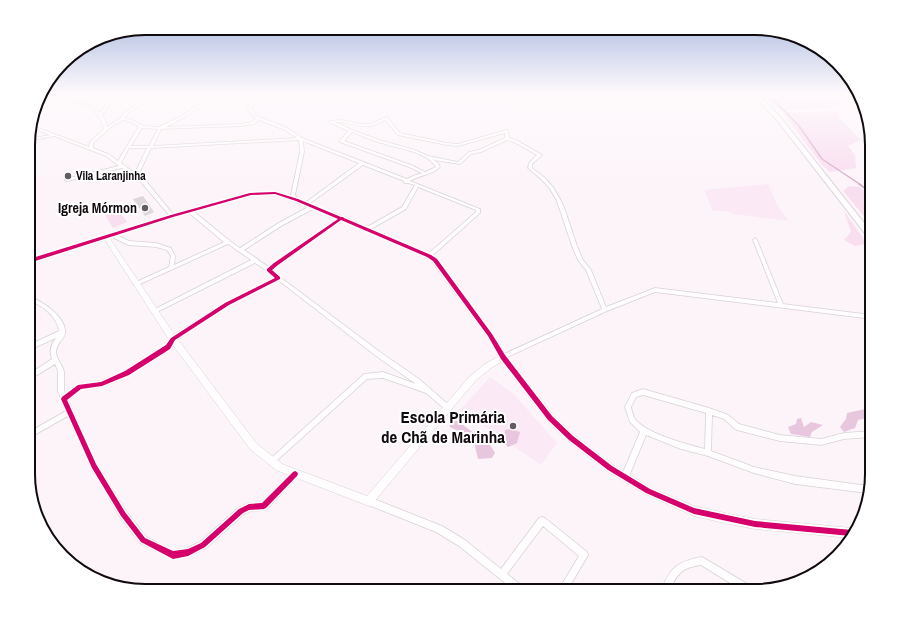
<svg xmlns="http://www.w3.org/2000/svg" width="900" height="619" viewBox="0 0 900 619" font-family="'Archivo Narrow',sans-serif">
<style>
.built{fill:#fbeaf5}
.green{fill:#f9def0}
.forest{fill:#e8c7de}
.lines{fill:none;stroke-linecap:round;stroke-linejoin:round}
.stream-far1{stroke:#d6aec9;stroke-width:1.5}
.stream{stroke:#d6aec9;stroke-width:2}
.building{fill:#ddd6da}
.minor-casing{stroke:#d8d2d6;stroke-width:1.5}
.tertiary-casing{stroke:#d8d2d6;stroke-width:1}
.secondary-casing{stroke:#d8d2d6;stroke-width:2}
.minor{fill:#fffdfe;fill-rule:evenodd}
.tertiary{fill:#fffdfe;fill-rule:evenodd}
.secondary{fill:#fffdfe;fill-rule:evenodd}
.cycleway-casing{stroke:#fff;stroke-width:3}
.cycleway{fill:#d6006c;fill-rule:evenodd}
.poi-dot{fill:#635d61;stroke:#fff;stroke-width:1.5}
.labels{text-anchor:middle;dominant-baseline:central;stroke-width:4;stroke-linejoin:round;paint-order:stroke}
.far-poi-label{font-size:12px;font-weight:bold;fill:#110b0f;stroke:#fff;text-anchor:start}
.poi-label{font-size:14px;font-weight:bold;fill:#110b0f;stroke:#fff;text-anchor:end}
.near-poi-label{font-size:17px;font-weight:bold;fill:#110b0f;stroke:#fff;text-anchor:end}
.rim{fill:none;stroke:#110b0f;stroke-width:2}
</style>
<rect width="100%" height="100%" fill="#fcf4f9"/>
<path class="built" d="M768,184L777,205L789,221L734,214L725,211H713L704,190Z
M490,377L513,393L557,443L541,465L460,410Z"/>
<path class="green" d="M762,95H839L844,101L831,108L780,110Z
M838,111L839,118L861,140L848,146L855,155L856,168L830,172L822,165L783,113Z
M849,186L859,187L872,196V226L843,191Z
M118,209L127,222L113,228L105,215Z
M844,211L863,238L865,244L855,246L844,240L851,232Z"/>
<path class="forest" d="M865,409L870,414L868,418L858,420L855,428L844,432L840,427L846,419L847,413Z
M801,418L804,427L811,422L823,425L812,432L810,437L791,434L788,427L796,424L797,419Z
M455,419L490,445L495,453L492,458L478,459L473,438L450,427L449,420Z
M510,429L520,432L517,443L508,447L503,442L505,430Z"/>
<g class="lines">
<path class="stream-far1" d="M769,95L799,126L822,159L861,185
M866,185L872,176"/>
<path class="stream" d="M859,184L872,193
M865,188L867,184"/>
</g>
<path class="building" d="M143,196L154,212L145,216L133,199Z"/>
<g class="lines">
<g class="minor-casing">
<path id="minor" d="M63,95L65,96L64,97L91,106L100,113L113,95H117L102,115L106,122L107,127L121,118L123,114L131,108L153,95H157C148,104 132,107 124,118L132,120L144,126L159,127L183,115L214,95H218L185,117L166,127L240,124L252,122L256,118L253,117L247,107C253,101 259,95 268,95L267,96L257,101L251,107L255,115L287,128L302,138L407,179L413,176L422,173L409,167L340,142V140L349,131L330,123V121L341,120L361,124H371L386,117H387L400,133L447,143L458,144L506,130H508L509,138L516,140L542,155L532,164V168L544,177L553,187L560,199L565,210L577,246L583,260L591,270L606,307L655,288L778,303L753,240L755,238L757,240L783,304L872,315V319L655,292L607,311L503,359H501L488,337L430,259L342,220L272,270L280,277L380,352L419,379L450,406L451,408L450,410L448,411L446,410L426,393L383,378L367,379L273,464L271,465L269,464L268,462L269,460L364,374L383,372L416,384L376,356L278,280L229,305L175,341L170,349L129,375L102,387L81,389L68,400L96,464L126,511L146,537L173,551L187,548L200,542L238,508L249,503L262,502L292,472L295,471L298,472L299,474L298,476L267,509L264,510L250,511L244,514L206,548L188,556L173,559L140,543L120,517L92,468L68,416L29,438V432L66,411L58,391V371L55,364L29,380V374L52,359C49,352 51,344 56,338L29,350V345L59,331C58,318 42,304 29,301V297C42,300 67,318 65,333C64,340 57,342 56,352C56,359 63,365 64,372C65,380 63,387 65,394L78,385L101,381L125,371L166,345L171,337L225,303L274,278L267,271L255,263L157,312H153L152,311L153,310L251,260L228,244L138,285H134L133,284L134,283L169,267L171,256L167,250L156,247L128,245L112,237L106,239L104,237V236L169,215L141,182L122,168L67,181L65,180V179L119,166L106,156L54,136L29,141V139L50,135L30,127V125L89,147L90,142L104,129C99,106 81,104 61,98L36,112H34L35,109ZM123,120L130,122L139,126L118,161L108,154L93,148V143L111,127ZM259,120L285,130L297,138L153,146L161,129L240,126L254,124ZM385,120L398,135L447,145L458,146L505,133V138L479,150L469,152L458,162L428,156L415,150L379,140L352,130L335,122C347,121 358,128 370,126C376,125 381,122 385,120ZM142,128L158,129L149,146H131ZM352,132C363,136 373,141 385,144C399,149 428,152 436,167L425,172L411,165L344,141ZM299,140L300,152L291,195L293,198L275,192L251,193L173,214L145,180L138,176L151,148ZM507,140L514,142L537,155L529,163L528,168L541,179L550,189L556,199L560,210L572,246L578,260L586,270L602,309L504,354L492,333L434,257L432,256L480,213V209L410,181C420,175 431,175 439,168L440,167L438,163L434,160L460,164L471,154L481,152ZM303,141L359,163L305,203L299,200L295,195L304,152ZM129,148H147L135,173L121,163ZM363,165L404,181V183H408L415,185L402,207L367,227L344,217L309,204ZM418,187L476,210V212L428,254L371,229L406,209ZM275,194L308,207L277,224L240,248L230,241L193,211L251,195ZM313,209L338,218L269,267L258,260V259L256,258L244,250L281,226ZM189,213L224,242L174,265L175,256L171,248L156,243L129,241L117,235Z
M163,95C168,95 173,96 178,96C182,96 185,95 189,95L179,98Z
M643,389L709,408L726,414L728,415L739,424L780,435L821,439L844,433L872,431V437L844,439L821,445L780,441L737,430L735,429L724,419L712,415L711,451L754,467L795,476L869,486L870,487L867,493L795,484L754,473L708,456L681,449L646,435L628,479L625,480L622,479L621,477L640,432L630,422L625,407L632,393ZM643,395L706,413L705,449C686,444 647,434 635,419C633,416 632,411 631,407L636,397Z
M369,497L442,526L465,540L501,569L539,518L542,517L545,518L587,552L588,555L567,591H558L579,556L543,526L507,574L525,588L526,591H515L459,546L436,532L366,504L365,501L366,498Z
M702,557L754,588L755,591H743L701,565C681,568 678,573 669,591H661C670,568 677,561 702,557Z"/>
</g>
<g class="tertiary-casing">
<path id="tertiary" d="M106,235L108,236L176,337L256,443L282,464L367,496L470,376L485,364L503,354L506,355L553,415L574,435L613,465L651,488L694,506L729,514L755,519L852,528L854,529L851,538L755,529L729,524L694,516L645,494L607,471L568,441L547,421L502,361L491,368L476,380L372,504L369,506L276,470L250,449L170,341L105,240L29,263V259Z"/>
</g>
<g class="secondary-casing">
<path id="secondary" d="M754,95H759L781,118L872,233V240H870L777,120Z"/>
</g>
<use href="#minor" class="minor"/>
<use href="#tertiary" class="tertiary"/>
<use href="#secondary" class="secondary"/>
<g class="cycleway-casing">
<path id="cycleway" d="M275,192L298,199L341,217H343L344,218L431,255L437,259L492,334L505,355L552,416L573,436L612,466L650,489L694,508L755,521L852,530H854L851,536L755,527L694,514L646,493L608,470L569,440L548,420L501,359L488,336L433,261L427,257L341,220L278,265L272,270L280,277V279L229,305L175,340L170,349L129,375L102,386L81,389L67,400L96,464L125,512L145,538L173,551L188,549L201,543L239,509L249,504L262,503L293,472L295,471L297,472L298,474L297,476L266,508L264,509L249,510L243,513L205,547L188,556L173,559L141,542L121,516L92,468L61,399L62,397L78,385L101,382L125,371L166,345L171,338L225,303L275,278L267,271V269L274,263L338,219L296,201L275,194L251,195L173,217L29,263V259L171,215L250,193Z"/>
</g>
<use href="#cycleway" class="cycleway"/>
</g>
<linearGradient id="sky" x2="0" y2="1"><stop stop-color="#a1b2dc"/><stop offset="0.52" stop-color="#fefafc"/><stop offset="1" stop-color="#fefafc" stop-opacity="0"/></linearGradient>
<rect width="900" height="181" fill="url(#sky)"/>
<g class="poi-dot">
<circle cx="68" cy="176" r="4"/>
<circle cx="145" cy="208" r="4"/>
<circle cx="513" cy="426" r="4"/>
</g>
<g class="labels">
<g class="far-poi-label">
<text x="76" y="176">Vila Laranjinha</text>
</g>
<g class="poi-label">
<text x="137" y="208">Igreja Mórmon</text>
</g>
<g class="near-poi-label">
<text x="505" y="416">Escola Primária<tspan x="505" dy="20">de Chã de Marinha</tspan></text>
</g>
</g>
<path d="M0 0H900V619H0ZM145 35H755A110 110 0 0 1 865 145V474A110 110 0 0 1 755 584H145A110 110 0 0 1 35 474V145A110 110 0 0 1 145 35Z" fill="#fff" fill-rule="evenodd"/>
<path class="rim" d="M145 35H755A110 110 0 0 1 865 145V474A110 110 0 0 1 755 584H145A110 110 0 0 1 35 474V145A110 110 0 0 1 145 35Z"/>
</svg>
